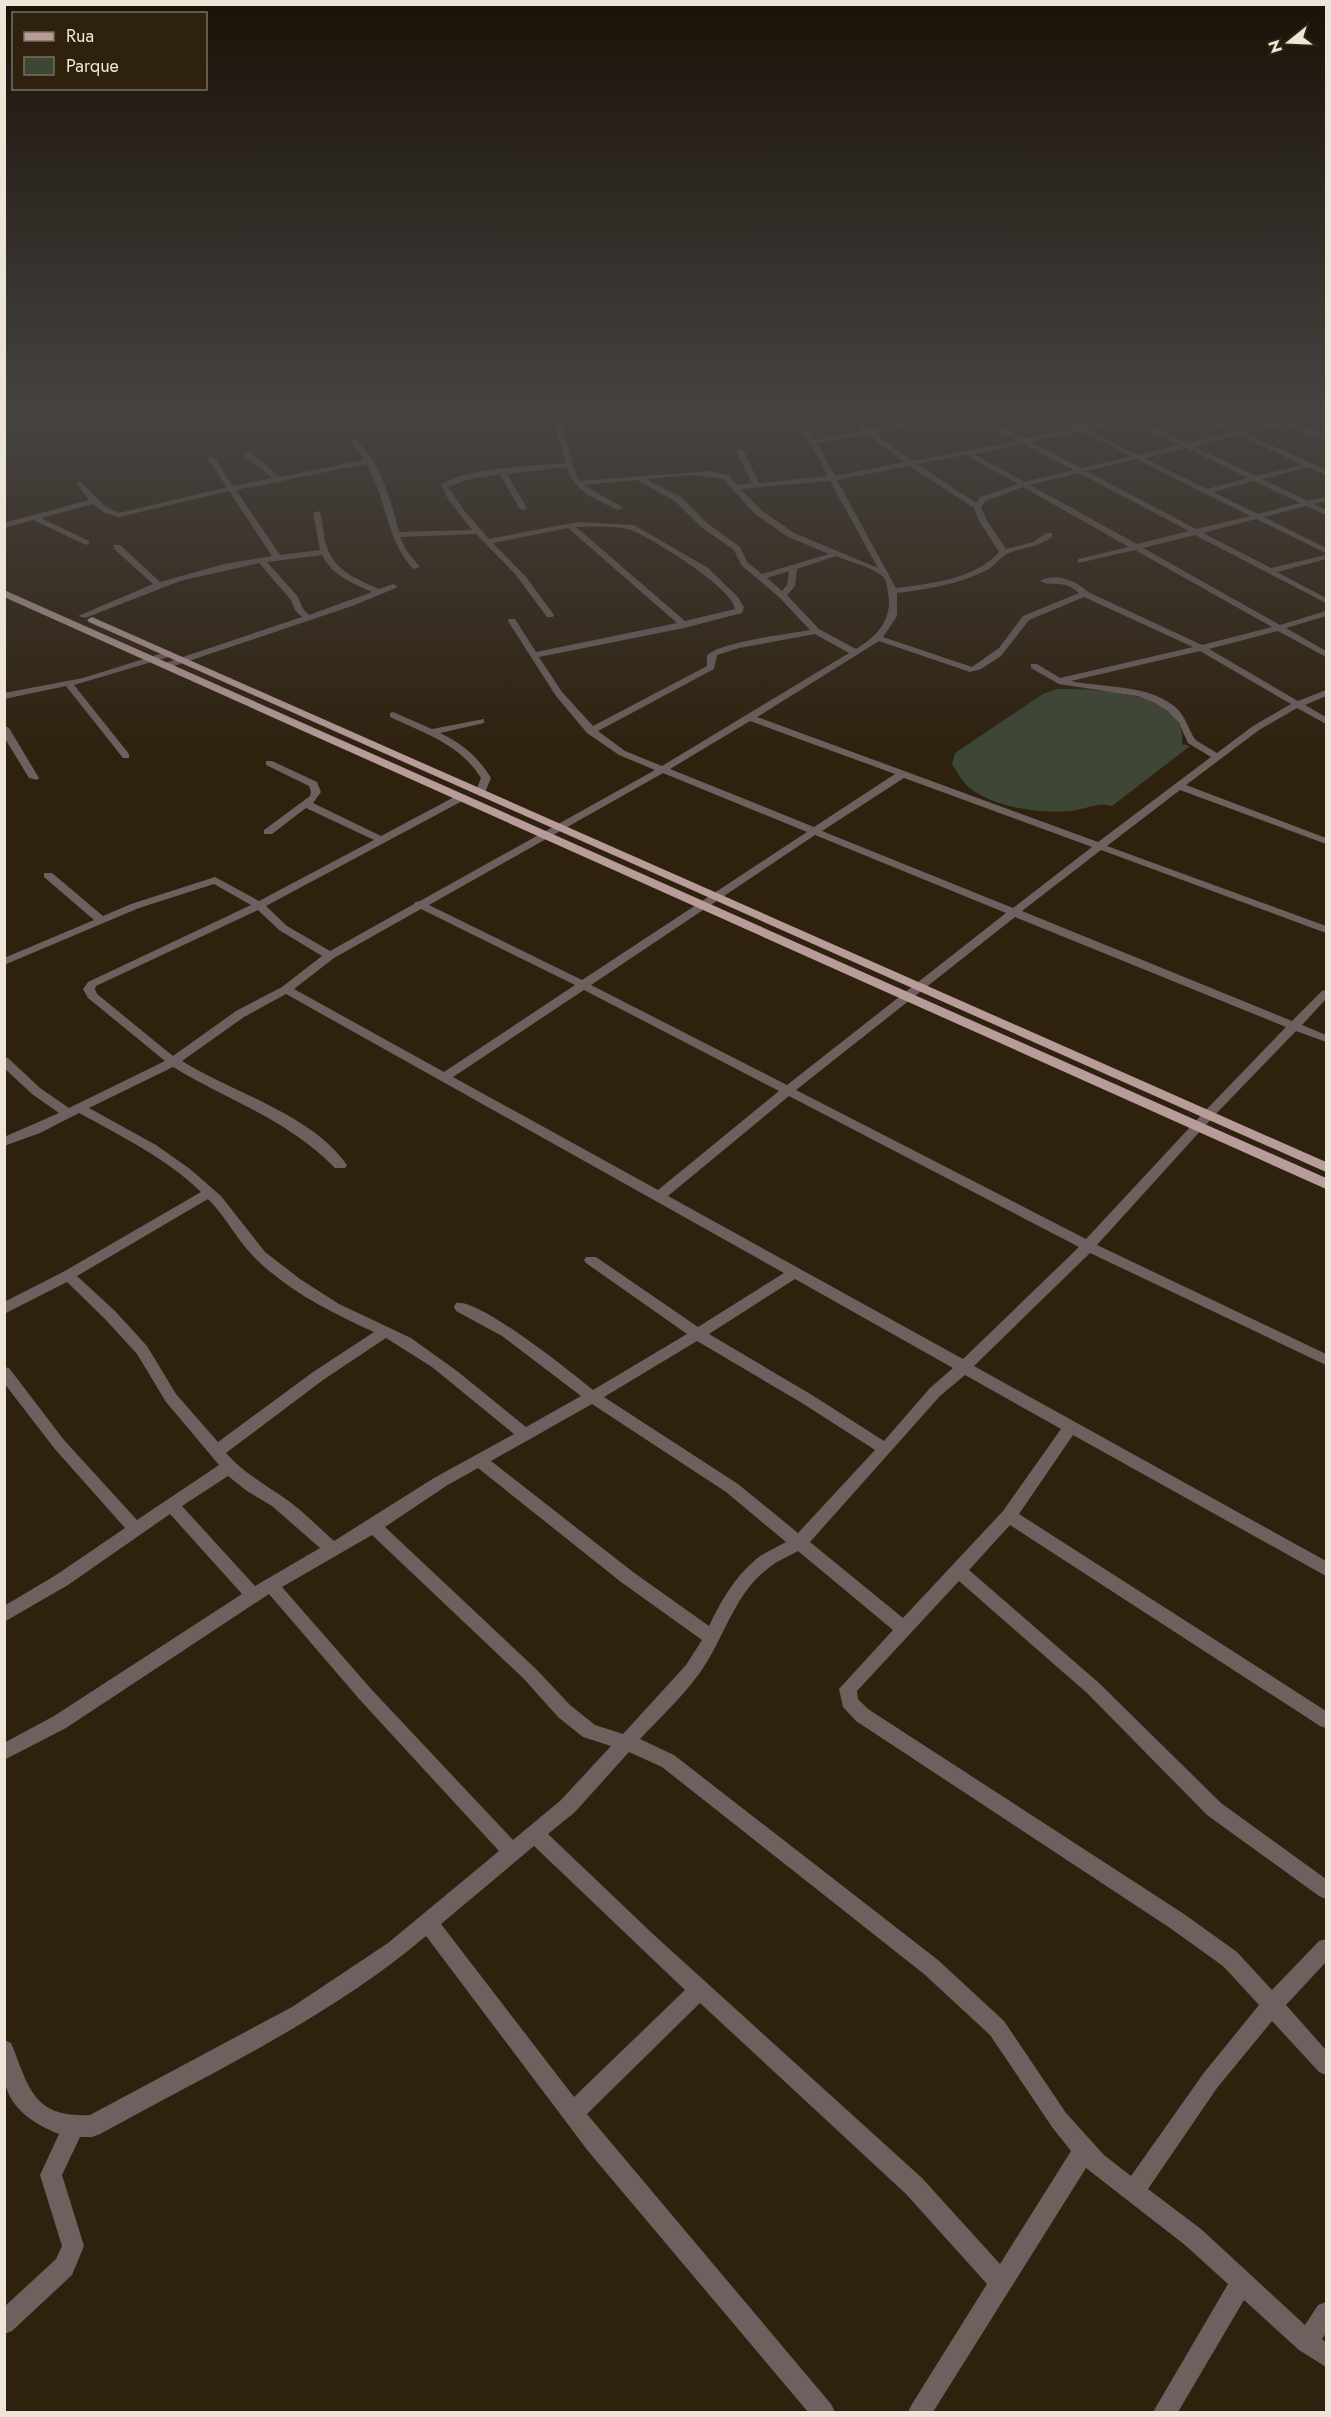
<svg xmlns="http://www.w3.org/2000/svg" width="1331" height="2417" viewBox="0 0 1331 2417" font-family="Jost,sans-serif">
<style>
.green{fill:#3e4635}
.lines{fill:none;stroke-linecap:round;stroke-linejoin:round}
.street{fill:#6d605f;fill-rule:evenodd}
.primary{fill:#b79c9a;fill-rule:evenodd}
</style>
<rect width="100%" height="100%" fill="#2e210e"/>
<path class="green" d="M1058,689C1092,689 1189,690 1182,744L1190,746L1112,806C1099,802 1086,809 1072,811C1040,814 999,808 972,790C963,783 958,774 952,764L955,753L1043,694Z"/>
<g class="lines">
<path class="street" d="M553,416H559L577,477L580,481L708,471L729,475L737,485L752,483L736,451L740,449L744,451L759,483L828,476L795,416H801L815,440L863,431L845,416H852L870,429L942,416H954L874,433L912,461L1018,441L973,416H981L1026,439L1075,428L1052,416H1060L1082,427L1124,417L1123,416H1142L1137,419L1187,443L1232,432L1199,416H1207L1239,431L1279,421L1282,418L1286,419L1312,416L1292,422L1326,437V441L1324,440L1285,424L1245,433L1326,470V475L1308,467L1262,479L1308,501L1326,497V501L1314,504L1326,510V515L1306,506L1264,517L1326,548V553L1256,519L1203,533L1271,568L1326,555V559L1277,572L1326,598V603L1195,535L1143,548L1280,625L1326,611V616L1286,628L1326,651V657L1278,631L1209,649L1298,701L1326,690V696L1305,705L1326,717V724L1297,708L1259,730L1186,785L1326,838V844L1180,790L1107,846L1326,926V933L1101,850L1022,911L1292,1021L1322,991L1326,990V999L1302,1025L1326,1035V1042L1296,1031L1213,1117L1097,1245L1326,1354V1365L1090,1253L974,1366L1326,1561V1576L1073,1435L1019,1514L1326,1711V1728L1320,1726L1010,1525L969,1570L1099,1683L1221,1803L1326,1879V1899L1319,1896L1207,1815L1087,1693L959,1581L857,1691L858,1699L868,1709L1184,1914L1237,1952L1272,1990L1319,1941L1326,1939V1962L1286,2005L1326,2050V2075L1319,2072L1272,2021L1217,2088L1148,2189L1201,2229L1305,2325L1318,2305L1326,2302V2333L1322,2339L1326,2342V2367L1299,2350L1244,2300L1178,2412H1153L1228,2284L1185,2245L1086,2168L933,2412H908L912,2404L987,2284L906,2194L700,2003L587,2114L831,2404L835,2412H808L588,2151L426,1936C329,2018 211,2073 100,2134L92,2137H80L62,2175L84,2246L72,2275L12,2331L4,2334V2307L56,2259L62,2246L40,2175L59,2134C36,2125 11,2110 5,2083C2,2070 4,2053 4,2040L11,2043C29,2086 32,2118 90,2115L292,2007L388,1943L499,1851L360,1700L269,1594L66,1728L4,1760V1743L54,1716L242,1594L170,1514L68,1585L4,1622V1606L56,1575L125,1528L54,1448L4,1383V1367L9,1368L64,1440L137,1520L219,1465L166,1402L137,1354L105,1319L67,1282L4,1314V1302L63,1272L201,1192C166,1158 121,1136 79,1113L40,1133L4,1146V1137L59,1113L32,1094L4,1068V1057L8,1058L40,1088L69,1108L165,1061L88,998L83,989L88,982L251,905L214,884L139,908L4,965V958L94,920L44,877V873H52L103,916L131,904L215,877L259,901L374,840L306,808L272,834H264V830L310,796L311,792L309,786L266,765V761H272L317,782L321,792L313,803L381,836L458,795H466V799L266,906L287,926L330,951L414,904L415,902L420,901L655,770L619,755L587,733L556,696L508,621L509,619H515L536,652L677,623L568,528L493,543L526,577L554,615L553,617H547L515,574L476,534L400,537L406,550L420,567L413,569C385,538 388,500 366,464L236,490L280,555L320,550L313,513L320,511C323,522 323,534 326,544C333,570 356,579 379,589L393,584L397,586L396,588L352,606L168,668L164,665L165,663L302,617L295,610L291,600L259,563L180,581L85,618L78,616L153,584L114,549V545H120L160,582L224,564L272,556L229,491L119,517L105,513L93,504L41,518L89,541L90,543L86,545L33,520L4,528V523L89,500L76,483L80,481L105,506L119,513L227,487L207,459L208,457H214L233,486L272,478L244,456V452H250L280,477L364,460L351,442L355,440C379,455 392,505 399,532L472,530L448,499L441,484C473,466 529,467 566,463ZM1129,420L1180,445L1138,455L1088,430ZM1080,431L1131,456L1081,468L1031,442ZM867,434L904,462L835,476L817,443ZM1238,435L1302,465L1256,476L1193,446ZM1024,444L1073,470L1024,482L974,454ZM1186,448L1248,478L1207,489L1144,458ZM966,455L1018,484L980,497L976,503L917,464ZM1136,459L1250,516L1196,529L1086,471ZM909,466L974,508L978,519L999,552C976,579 929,584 896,588L837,480ZM567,467C573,492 597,499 617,510L624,508L583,485L637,480L675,501L701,527L734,550L741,565L779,597L810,630C789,634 718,642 707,656V666L593,726L562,692L539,657L684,628L742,613L744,607L737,596L708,568L634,525L578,522L489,539L463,509L448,487L466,480L500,474L519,508L523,510L527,508L507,474ZM1079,473L1189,531L1137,544L1030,485ZM695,475L723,479L755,514L788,537L829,554L762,574L747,562L740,547L707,523L681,497L646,479ZM830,481L878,568L794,533L761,510L741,489ZM1254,481L1300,503L1258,514L1213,492ZM1023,487L1129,547L1078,559V563L1135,550L1272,627L1202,645L1088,592C1076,580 1055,572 1040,581C1053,588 1062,578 1079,593L1023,616L999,648L972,667L883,637L897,616V593C927,589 960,584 987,570C995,566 1001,556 1009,553C1025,547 1038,547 1052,537V533H1046L1033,542L1006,549L986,519L981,507L986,501ZM576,527C588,526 620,526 631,530C653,539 732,587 735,609L685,621ZM322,555C332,575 352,583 372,592L309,615L303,609L298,597L267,562ZM836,556C850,562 869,566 881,575C886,578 887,586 888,592C893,619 878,636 856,649L819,629L787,595L795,586L797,569ZM789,571L787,585L782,591L767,578ZM1084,597L1193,647L1060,678L1037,664H1031V668L1059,684L1137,696L1153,702L1168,711L1179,723L1188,743L1211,757L1098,842L757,717L879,641L970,672L981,669L1001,656L1029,620ZM815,634L849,653L662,766L625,751L598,731L714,669L717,655L739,648ZM1200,651L1291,704L1253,726L1217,753C1211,749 1203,745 1197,741C1189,734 1187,716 1174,706C1146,684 1104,688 1071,681ZM750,721L895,774L814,827L670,769ZM663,773L807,832L582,980L429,905ZM904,778L1092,847L1013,908L822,831ZM815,835L1006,913L787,1085L591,985ZM421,909L575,985L444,1072L294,989L334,958ZM258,910L279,930L322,956L282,987L236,1011L173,1056L97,994L95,989L96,986ZM1015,917L1286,1027L1205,1111L1086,1239L796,1090ZM584,990L779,1091L658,1190L453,1077ZM286,994L784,1273L698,1327L596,1257H586L584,1260L586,1263L687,1334L593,1390C572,1373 478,1297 456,1303L454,1307L456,1311L502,1336L581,1396L526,1427L457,1371L411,1338L339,1304L300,1279L265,1252L221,1196L190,1169L156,1145L89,1108L173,1067C231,1102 287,1119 335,1168H345L347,1165C311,1114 233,1093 182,1061L244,1017ZM789,1096L1079,1247L963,1359L668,1196ZM208,1199C226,1217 237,1240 255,1258C288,1291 332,1313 374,1332L313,1372L218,1442L176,1394L147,1346L115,1311L77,1276ZM795,1279L953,1368L930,1388L884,1441L812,1395L709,1334ZM386,1338L432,1367L514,1434L434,1478L334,1541C317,1526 301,1509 283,1497C262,1483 243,1472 226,1453L323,1380ZM697,1341L802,1403L875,1450L798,1533L738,1484L604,1397ZM965,1375L1061,1429L1003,1511L903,1618L810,1542L940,1396ZM592,1404L726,1492L786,1542C776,1548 762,1553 753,1562C734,1578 720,1603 709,1626L633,1572L491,1461ZM478,1468L621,1582L702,1640L686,1665L623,1734L595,1725L570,1705L536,1669L385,1527L446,1486ZM228,1476L247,1491L272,1506L320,1548L255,1586L182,1506ZM372,1535L524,1679L558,1717L583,1737L611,1746L561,1800L513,1840L372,1690L282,1587ZM798,1551L893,1630L839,1689L843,1707L856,1721L1170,1928L1223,1966L1259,2005L1203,2074L1131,2176L1104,2155L1066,2113L1004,2021L938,1960L674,1755L640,1739C660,1718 682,1697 699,1674C723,1642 733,1596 766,1570C775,1562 787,1557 798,1551ZM629,1752L662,1767L924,1974L990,2035L1052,2127L1071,2151L1000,2264L922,2178L654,1935L548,1834L575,1812ZM534,1846L685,1990L574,2097L441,1924Z
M169,651L172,652V656L74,685L129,754V758H123L66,686L4,699V693L83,678Z
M393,712L432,729L484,719V723L440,733C463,744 478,757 491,778L484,795L480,796L475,793L481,778C460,744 424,733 390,717V713Z
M4,725L9,728L39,778L37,780L29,778L4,737Z"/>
<path class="primary" d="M4,590L1326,1178V1189L4,597Z
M92,617L1326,1162V1172L89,622L87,620Z"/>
</g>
<linearGradient id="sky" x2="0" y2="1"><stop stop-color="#191208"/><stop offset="0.55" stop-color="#464341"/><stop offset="1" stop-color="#464341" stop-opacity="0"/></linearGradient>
<rect width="1331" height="754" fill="url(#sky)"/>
<rect width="1331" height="2417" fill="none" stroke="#eee5d9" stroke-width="12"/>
<rect x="12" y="12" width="195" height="78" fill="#2e210e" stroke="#7b6f5f" stroke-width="1.5"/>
<rect x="24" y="32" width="30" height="9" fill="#b79c9a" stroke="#7b6f5f" stroke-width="1.5"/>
<text x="66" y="42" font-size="18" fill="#eee5d9">Rua</text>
<rect x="24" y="57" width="30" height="18" fill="#3e4635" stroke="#7b6f5f" stroke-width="1.5"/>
<text x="66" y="72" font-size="18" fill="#eee5d9">Parque</text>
<g transform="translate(1289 42) rotate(252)" stroke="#2e210e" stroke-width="4.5" paint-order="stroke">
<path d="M0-4.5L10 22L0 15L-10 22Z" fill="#eee5d9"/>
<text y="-9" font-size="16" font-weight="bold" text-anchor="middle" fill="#eee5d9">N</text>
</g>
</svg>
